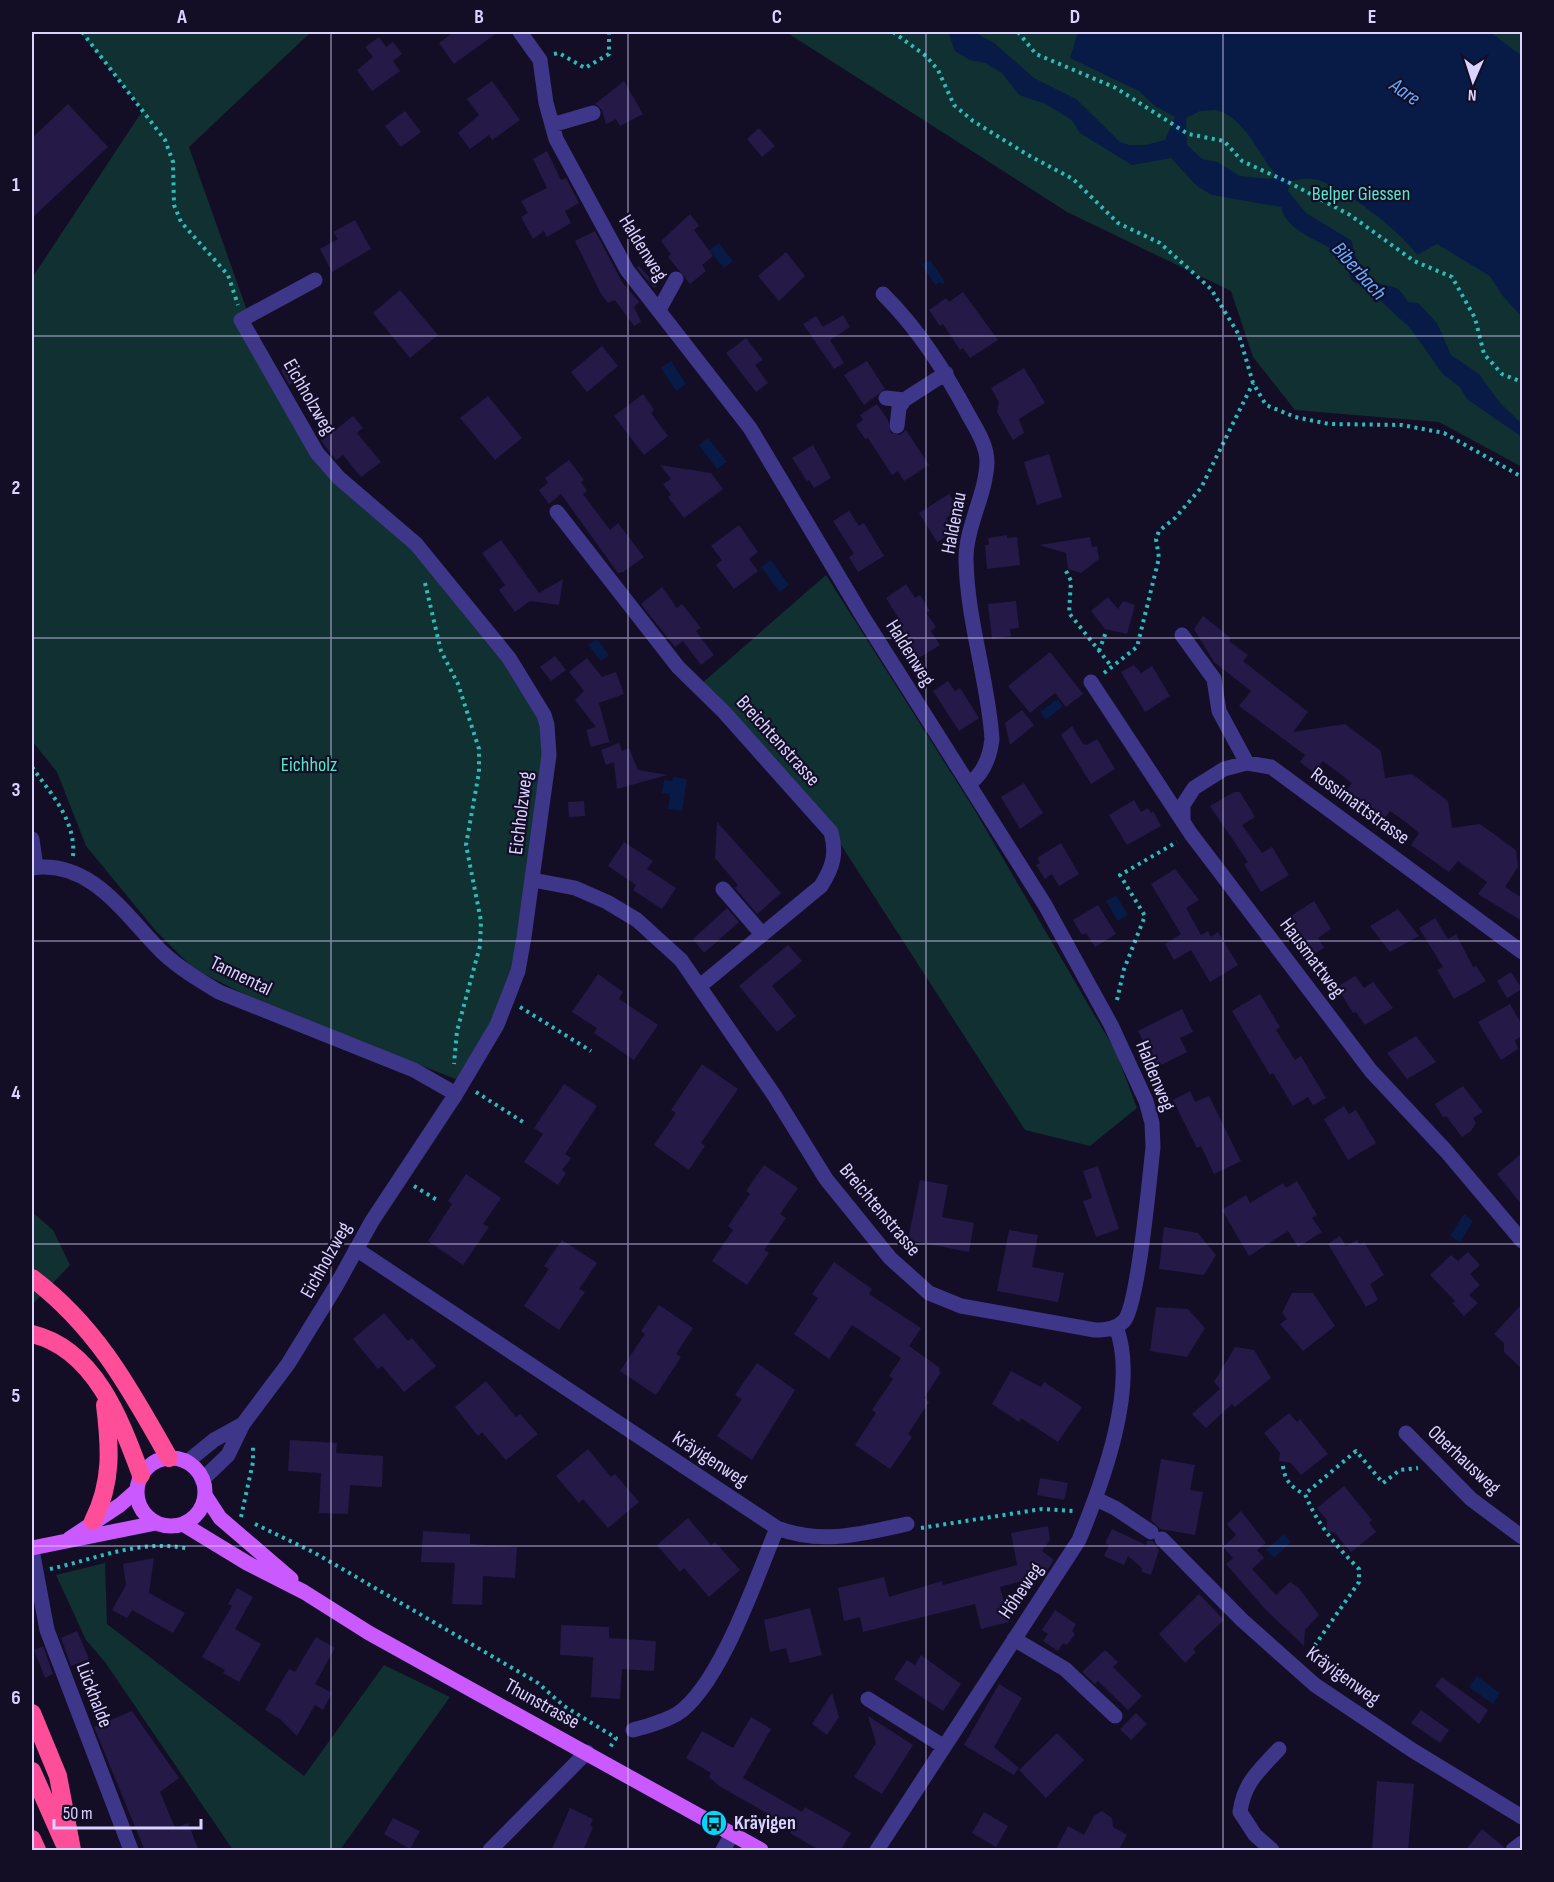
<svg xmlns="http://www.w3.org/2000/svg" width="1554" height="1882" viewBox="0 0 1554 1882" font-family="'Sofia Sans Condensed',sans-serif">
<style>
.green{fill:#103031}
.water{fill:#071b46;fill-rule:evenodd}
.building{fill:#251948}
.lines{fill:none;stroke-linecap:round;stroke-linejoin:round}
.path{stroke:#28bebd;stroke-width:4;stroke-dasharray:3 4.5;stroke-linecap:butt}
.minor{stroke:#3e3688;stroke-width:15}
.major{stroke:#ca5aff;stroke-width:15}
.highway{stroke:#ff4e99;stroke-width:18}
.grid{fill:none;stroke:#dad3ff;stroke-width:1.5;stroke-opacity:0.55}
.labels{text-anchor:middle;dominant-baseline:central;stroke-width:4.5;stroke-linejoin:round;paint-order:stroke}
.park-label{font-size:20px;fill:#58e6ca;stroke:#130e26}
.street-label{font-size:20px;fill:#dad3ff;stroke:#130e26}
.poi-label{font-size:20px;font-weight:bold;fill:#dad3ff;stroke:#130e26;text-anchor:start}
.water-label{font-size:21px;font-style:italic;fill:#61adff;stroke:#130e26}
.neatline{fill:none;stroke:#dad3ff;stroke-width:2}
.grid-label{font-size:20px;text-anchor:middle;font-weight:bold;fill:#dad3ff}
</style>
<rect width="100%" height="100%" fill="#130e26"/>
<path class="green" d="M80,32H311L189,147L260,347L328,465L444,578L541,715L546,753L530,873L504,1004L458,1080L256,1000L194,969L156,931L86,846L57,772L32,741V278L143,110Z
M786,32H1522V467L1439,422L1295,410L1253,357L1231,291L1067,212Z
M826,575L974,809L1116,1052L1137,1108L1090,1146L1025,1130L832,831L700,685Z
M32,1212L53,1230L70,1265L32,1305Z
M105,1563L107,1624L304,1776L384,1665L450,1697L340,1850H233L105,1662L86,1640L56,1575Z"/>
<path class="water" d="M948,32H974L994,43L1034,78L1076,99L1120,142L1129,145H1146L1165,140L1175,117L1155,106L1139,91L1070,58L1078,32H1490L1522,56V317L1502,295L1490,276L1437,244L1417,255C1403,233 1338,182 1313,179C1305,178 1297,180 1290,181L1288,191L1306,213L1352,241C1353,256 1363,275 1378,283C1383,286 1391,285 1396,288C1401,290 1405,298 1408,302L1418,303L1437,323L1451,355L1479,374L1500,403L1522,424V437L1467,399L1460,387L1443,374L1410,328L1368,289L1352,281C1349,274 1347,261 1341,256C1320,238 1289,235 1281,207L1212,195L1197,186L1171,158L1132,165L1080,133L1072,120L1046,104L1019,95L1002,73L985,63L970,60L955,51ZM1200,111C1206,111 1214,109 1219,111C1246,120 1258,154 1275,173L1271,179L1240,176L1217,162L1202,159L1187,145L1186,118Z
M719,243L733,261L724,268L709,250Z
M930,260L945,282L942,284L940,282L935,285L922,265Z
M671,361L686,384L676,391L661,368Z
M708,438L727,462L717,469L699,445Z
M771,560L789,585L780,592L761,567Z
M597,639L609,655L601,661L588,645Z
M1057,699L1063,706L1046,720L1040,712Z
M673,777L687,779L682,811L668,809L670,794L662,793L664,780L672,781Z
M1116,895L1128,915L1118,921L1106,901Z
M1464,1214L1473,1221L1460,1242L1450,1236Z
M1284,1534L1291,1542L1274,1558L1266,1550Z
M1477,1676L1500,1693L1493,1704L1469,1687Z"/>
<path class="building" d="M454,32H498L454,64L439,43Z
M379,37L386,47L393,42L402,54L393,61L400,71L372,91L357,70L373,57L365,47Z
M492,81L520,120L492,140L489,135L470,149L458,133L479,115L467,99Z
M624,81L643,114L620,126L616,119L606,124L602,110L595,104Z
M68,104L108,147L32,218V138Z
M405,111L421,132L401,147L385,126Z
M759,128L775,146L762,157L747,139Z
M547,151L561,180L566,178L579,203L565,211L571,223L547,237L544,231L533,239L521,217L528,213L521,201L547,188L533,159Z
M690,214L699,226L694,230L713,256L702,265L706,271L690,284L668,257L671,254L661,241Z
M355,220L371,249L332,272L320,249L338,239L333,232Z
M595,231L622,282L639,302L634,307L641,322L634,326L615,300L608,303L601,294L575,241Z
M786,252L805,276L779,301L758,276Z
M639,266L657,286L654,288L637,268Z
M400,290L438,335L410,358L373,313Z
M963,292L998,340L970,358L963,348L960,350L943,324L940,326L929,310L946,298L949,302Z
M843,315L850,327L830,340L844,363L834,369L803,324L816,316L823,327Z
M746,338L763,360L755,365L768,383L756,392L726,353Z
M602,346L618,366L587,392L571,372Z
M867,361L885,389L864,405L844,375Z
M298,362L305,377L289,385L281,370Z
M1024,368L1045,403L1019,419L1024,433L1013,440L997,412L999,402L991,388Z
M643,394L654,410L651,413L668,436L644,455L614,416Z
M488,396L522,438L495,460L460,418Z
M877,404L888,420L891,433L900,435L906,430L929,465L904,481L898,471L892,475L868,438L865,439L856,425L863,420L860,415Z
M353,416L363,428L357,433L381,462L361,477L343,455L336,460L321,441Z
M813,445L831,478L814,488L809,480L807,481L792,458Z
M1049,454L1062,497L1037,505L1024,462Z
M569,460L584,480L581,482L587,491L583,494L610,530L618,523L644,557L623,572L618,573L561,494L549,504L539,490L548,483L545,478Z
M660,465L711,473L723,489L684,518L668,497L671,495L663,484L671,479Z
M949,494L959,510L946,518L954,531L937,542L919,513Z
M849,511L859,526L864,523L884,556L858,572L849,557L854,554L833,521Z
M739,525L758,552L749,559L758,571L734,589L716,565L722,560L711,546Z
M1007,535V538L1017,537L1020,565L987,569L985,545H989L988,538Z
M1090,537L1092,547L1097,546L1099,559L1081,573L1068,569L1066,553L1039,545Z
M501,540L539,593L563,579L559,605L530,601L515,612L499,590L505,585L482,553Z
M906,584L915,598L920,595L930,611L926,613L936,627L931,631L940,645L919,658L907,646L898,630L902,628L897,620L899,619L886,598Z
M662,587L677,608L682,604L701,628L696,631L714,655L701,665L683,641L675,647L641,604Z
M1108,597L1118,609L1123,601L1135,605L1127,634L1105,629L1091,611Z
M1016,601L1019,628L1010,629L1011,636L992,639L988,604Z
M1203,616L1231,638L1229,641L1248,655L1243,661L1308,712L1293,732L1345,724L1381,751L1385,778L1412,774L1448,801L1452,828L1480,824L1516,850L1518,867L1505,887L1522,898V921L1478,894L1487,882L1458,861L1449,872L1411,845L1419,833L1407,823L1390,811L1381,823L1344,794L1352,783L1323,761L1314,773L1300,762L1305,755L1239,706L1251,691L1214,662L1194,629Z
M1050,652L1083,694L1066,707L1055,693L1030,713L1008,686Z
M555,656L566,670L551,681L540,667Z
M587,658L602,677L616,672L624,694L599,703L610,744L609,742L591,747L586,730L596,727L575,700L584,691L569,672Z
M1134,665L1141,673L1152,666L1170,696L1145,712L1121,672Z
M948,681L955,691L960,688L979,718L959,731L933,691Z
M1022,710L1034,725L1010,745L1005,723Z
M1072,726L1083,744L1087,745L1097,739L1115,769L1091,784L1061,735Z
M619,743L622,751L629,748L638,770L667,775L617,789L614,762L606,765L601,750Z
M1024,783L1043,813L1020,829L1001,797Z
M1234,792H1240L1255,817L1242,825L1262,853L1272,847L1289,875L1261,892L1244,864L1248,862L1210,806Z
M1134,800L1141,812L1148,808L1151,813L1153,811L1161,826L1127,845L1109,815Z
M584,801L585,816L569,817L568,802Z
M717,822L781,893L757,914L735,888L738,885L715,858Z
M624,842L653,861L647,869L676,888L662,909L633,890L636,885L608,866Z
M1061,843L1079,874L1059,886L1052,874L1045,879L1036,865L1040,863L1037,858Z
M1175,869L1199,900L1186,908L1201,935L1208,931L1211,937L1218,932L1238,965L1210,982L1191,950L1174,960L1165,944L1181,934L1151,884Z
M1314,901L1331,929L1318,938L1324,948L1310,956L1286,919Z
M1098,905L1116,934L1095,947L1086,933L1082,935L1073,920Z
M727,908L739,922L704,953L693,939Z
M1398,909L1419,936L1390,952L1370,926Z
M1435,918L1448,939L1456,934L1473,967L1476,966L1486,981L1454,999L1437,970L1443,967L1419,928Z
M788,945L802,961L772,986L796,1016L777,1032L739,986Z
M1511,972L1522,989L1507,998L1497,981Z
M598,974L623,992L619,999L658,1025L634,1060L594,1033L597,1028L572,1012Z
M1355,976L1364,988L1373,982L1393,1008L1365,1025L1356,1012L1353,1013L1337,987Z
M1260,994L1280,1027L1276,1030L1295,1060L1301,1056L1326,1098L1313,1105L1308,1097L1293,1106L1273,1073L1270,1075L1232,1011Z
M1510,1004L1522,1025V1036L1515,1040L1518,1049L1501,1060L1478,1022Z
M1182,1009L1193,1032L1180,1038L1187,1052L1157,1067L1138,1031Z
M1416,1036L1436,1062L1407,1079L1387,1053Z
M702,1064L738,1089L701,1143L705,1146L689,1170L654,1145L676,1113L671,1110Z
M564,1084L597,1106L565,1154L571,1158L562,1170L566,1173L558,1185L524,1162L543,1134L534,1128Z
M1463,1086L1483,1112L1473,1118L1476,1123L1471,1131L1462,1137L1446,1116L1443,1117L1435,1104Z
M1190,1091L1195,1102L1209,1096L1241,1161L1214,1174L1201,1146L1197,1148L1173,1100Z
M1344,1106L1349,1114L1356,1110L1376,1143L1348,1160L1324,1119Z
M1522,1153V1205L1497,1174Z
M764,1165L798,1188L780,1214L786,1218L764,1250L769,1253L747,1285L712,1261L733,1230L728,1226L750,1194L746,1191Z
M1098,1166L1119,1229L1096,1237L1083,1201L1092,1198L1083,1171Z
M466,1174L501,1198L483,1224L489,1227L463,1265L428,1241L452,1204L448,1201Z
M920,1180L948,1185L942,1217L974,1223L969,1252L908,1240Z
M1297,1181L1317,1215L1312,1218L1322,1232L1298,1247L1288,1231L1249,1256L1222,1210L1246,1195L1250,1203L1283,1183L1286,1188Z
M1164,1227L1198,1233L1216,1255L1204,1275L1159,1269Z
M1009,1230L1038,1235L1032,1267L1064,1273L1058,1302L997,1291Z
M1340,1236L1346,1246L1357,1240L1360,1245L1364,1242L1384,1275L1370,1284L1378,1300L1366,1307L1328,1244Z
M562,1240L597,1263L579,1289L585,1292L559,1330L524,1306L549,1269L544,1266Z
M1468,1252L1480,1265L1470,1274L1480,1285L1469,1295L1478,1303L1464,1316L1452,1303L1455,1301L1430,1275L1451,1255L1458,1261Z
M834,1262L872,1289L869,1294L921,1328L909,1346L940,1368L939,1371L941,1372L924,1398L929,1402L908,1434L912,1437L890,1469L855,1445L876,1413L872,1410L893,1379L889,1376L901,1358L852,1325L829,1359L794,1334L818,1298L812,1294Z
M1292,1293H1313L1335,1326L1303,1351L1280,1324L1287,1319L1282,1313Z
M1522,1304V1369L1504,1352V1343L1494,1334Z
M659,1305L693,1328L676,1354L681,1357L656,1395L620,1371L645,1334L641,1331Z
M1156,1307L1188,1309L1205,1328L1187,1357L1150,1351Z
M384,1313L408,1341L412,1338L436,1366L404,1392L382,1366L378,1369L353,1339Z
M1235,1347L1254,1350L1271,1378L1235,1407L1232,1404L1206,1428L1192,1414L1220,1389L1214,1382Z
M757,1363L795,1390L752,1460L717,1436L742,1399L735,1395Z
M1011,1371L1041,1387L1044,1382L1082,1407L1058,1442L1021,1418L1019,1422L992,1404Z
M486,1381L516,1417L520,1414L538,1434L506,1460L482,1432L478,1436L455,1407Z
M1289,1413L1297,1422L1300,1419L1328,1454L1301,1475L1291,1463L1279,1461L1280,1453L1264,1433Z
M290,1440L337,1443L336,1453L383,1456L382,1487L350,1485L348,1514L319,1513L321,1473L288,1471Z
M588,1449L611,1477L615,1474L639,1502L608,1528L583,1499L579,1503L556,1476Z
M1161,1459L1195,1465L1190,1490L1203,1492L1195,1535L1160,1529L1151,1520Z
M1040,1478L1068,1483L1064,1500L1037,1495Z
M1344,1486L1372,1520L1369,1523L1376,1532L1351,1552L1335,1533L1327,1532V1520L1317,1508Z
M1241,1511L1266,1543L1257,1550L1264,1558L1252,1569L1276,1595L1290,1582L1299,1588L1319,1615L1305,1630L1304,1646L1266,1610L1226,1564L1233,1558L1223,1547L1236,1535L1227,1524Z
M688,1518L711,1545L715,1542L740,1570L709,1597L684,1568L680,1572L657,1545Z
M1048,1526L1050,1540L1042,1551L1054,1560L1044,1575L1000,1587L1009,1622L981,1629L975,1604L863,1632L860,1617L844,1621L838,1588L884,1577L889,1597L942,1581L943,1585L1017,1565L1011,1533Z
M1112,1529L1146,1545L1147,1541H1153L1159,1550L1151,1575L1142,1572V1568L1128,1556L1124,1565L1104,1556L1109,1545L1105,1543Z
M423,1531L470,1534V1544L517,1547L515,1578L483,1576L482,1605L452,1604L455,1563L421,1562Z
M154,1558L149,1593L185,1613L173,1633L132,1610L127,1618L112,1610L126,1585L123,1564Z
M237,1588L253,1597L235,1629L261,1644L239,1682L223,1673L225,1670L202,1657L232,1606L228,1604Z
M1199,1594L1224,1620L1193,1649L1196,1652L1185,1663L1159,1634Z
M810,1608L822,1655L790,1663L786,1648L770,1652L764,1620Z
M1055,1610L1076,1624L1072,1631L1075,1634L1067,1645L1063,1643L1058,1651L1043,1641L1048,1634L1042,1630Z
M561,1625L609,1627V1638L656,1641L654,1671L622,1669L620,1699L591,1697L593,1657L560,1655Z
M77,1631L89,1659L71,1666L61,1638Z
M316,1637L335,1648L315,1684L332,1693L323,1710L315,1705L297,1736L280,1719L265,1710L289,1669L295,1672Z
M43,1646L53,1674L45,1678L34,1650Z
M1105,1650L1118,1662L1113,1667L1142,1696L1128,1710L1098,1681L1095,1684L1082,1672Z
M921,1655L961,1684L943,1711L894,1679L907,1660L915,1665Z
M1442,1677L1488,1710L1479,1724L1435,1686Z
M999,1684L1022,1698L994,1747L1019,1768L1014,1775L964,1745Z
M832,1693L839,1717L827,1735L812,1724Z
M1421,1710L1449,1730L1440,1743L1411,1723Z
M132,1711L179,1778L160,1792L175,1828L188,1823L199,1851H145L94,1727Z
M1136,1713L1147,1724L1131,1740L1120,1729Z
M868,1716L913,1745L882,1794L854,1777L876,1743Z
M751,1717L771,1729L743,1778L802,1812L805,1807L851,1833L840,1851H821L790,1833L793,1828L719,1786L709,1777L711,1773L686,1758L702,1731L733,1748Z
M1057,1733L1084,1760L1046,1798L1019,1770Z
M1377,1781L1414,1784L1408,1851H1372Z
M570,1808L593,1819L590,1826L593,1827L583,1851H551Z
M1102,1811L1112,1818L1113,1827L1127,1835L1118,1851H1055L1068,1826L1084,1835L1094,1816Z
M984,1812L1008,1826L996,1847L972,1833Z
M393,1818L420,1831L410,1849L384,1834Z
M1482,1829L1504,1847L1503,1851H1465Z"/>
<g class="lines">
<path class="path" d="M82,32L165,140L173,162L174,205L181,222L228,275L238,305
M893,32L926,56L938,70L954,105L973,121L1028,155L1073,179L1118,223L1160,243L1211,289L1239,335L1253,383L1266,405L1295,417L1329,424L1402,425L1444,433L1522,477
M1018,32L1036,54L1116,88L1188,134L1224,141L1242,161L1290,183L1350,215L1414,261L1452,277L1475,318L1484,354L1502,374L1522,382
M554,54L559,53L585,68L609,54V32
M1066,571L1071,581L1069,613L1112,667
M425,583L441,651L458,684L479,749V772L466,845L481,921L480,946L457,1031L454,1064
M1099,651L1106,632
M1104,673L1137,647L1159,558L1156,539L1159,531L1175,518L1201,488L1253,383
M32,767C51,794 76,820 73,856
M1117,1000L1124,969L1145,916L1120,875L1177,842
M520,1007L591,1051
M476,1092L523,1122
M414,1186L437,1200
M1283,1466C1284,1479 1292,1489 1305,1494
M241,1517L253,1462V1445
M255,1524L315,1553L538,1683L564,1706L616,1738L609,1749
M921,1528L1042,1509L1074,1511
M50,1569C96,1559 142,1538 189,1549
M1306,1658L1359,1582V1569C1336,1546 1317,1524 1305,1494L1356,1451L1383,1483L1400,1470L1418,1468"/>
<path class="minor" d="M520,32L540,60L546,103L556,139L627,270L750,428L863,617L1045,905L1111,1025L1146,1101L1152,1123L1153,1147C1150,1174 1138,1306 1124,1321C1116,1329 1106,1330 1095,1330L961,1306L929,1293L890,1258L826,1179L774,1095L681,960L637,920L607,902L575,888L533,880
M552,125L593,113
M883,294C919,330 945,371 969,416C977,430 987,446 987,462C986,495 966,526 966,559C967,621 988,679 992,739C990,757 984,773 969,784
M659,310L676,279
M886,398L904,400
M897,426L899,408L904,400L946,373
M557,512L678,667L724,712L831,832C837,854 833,867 821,886L700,986
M1182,635L1214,679L1219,711L1247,763
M1091,682L1191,834L1371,1071L1446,1151L1522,1241
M1183,822V805L1194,788L1224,769L1247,763L1271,767L1522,952
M32,839L36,867
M32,868C91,859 125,915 162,952C179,968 199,980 219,992L414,1070L456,1094
M723,889L762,934
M356,1249L777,1528C822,1545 861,1534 907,1524
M1406,1433L1471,1499L1522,1537
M187,1462L214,1440L243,1424
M202,1480L228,1455L243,1424L288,1364L336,1286L372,1221L456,1094L497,1025L518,971L524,937L549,755L547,725L544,715L509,658L416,544L339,478L317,453L241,320L315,280
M1096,1499L1115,1508L1151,1532
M1162,1539L1242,1620L1315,1685L1412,1750L1522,1817
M32,1550L47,1630L131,1850
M1014,1639L1065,1669L1115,1716
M868,1699L943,1746
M633,1730C648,1726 663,1722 677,1714C720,1686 757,1576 777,1528
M490,1850L587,1752
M723,1850L732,1834
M877,1850L1079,1540C1102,1484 1139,1386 1116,1327
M1272,1850L1255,1835L1240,1812C1244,1782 1259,1771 1279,1749
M1513,1850L1522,1843"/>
<path class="major" d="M137 1492a34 34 0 1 1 68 0a34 34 0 1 1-68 0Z
M205,1495L220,1518L291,1579
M183,1524L247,1563L304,1592L369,1633L761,1850
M69,1539L120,1505L137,1490
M32,1548L156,1523"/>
<path class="highway" d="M32,1278C97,1327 130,1389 169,1458
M32,1334C95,1349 121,1421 141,1475
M93,1521C113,1482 110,1446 105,1405
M32,1713L58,1776L72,1850
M32,1771L64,1843
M32,1839L37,1850"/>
</g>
<path class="grid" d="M331,32V1850M628,32V1850M926,32V1850M1223,32V1850M32,336H1522M32,638H1522M32,941H1522M32,1244H1522M32,1546H1522"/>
<defs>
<g id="bus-disc" transform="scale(1.35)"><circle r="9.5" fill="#00d7fe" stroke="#130e26"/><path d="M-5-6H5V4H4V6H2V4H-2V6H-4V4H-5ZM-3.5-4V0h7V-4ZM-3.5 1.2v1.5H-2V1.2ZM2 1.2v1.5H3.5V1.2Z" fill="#111"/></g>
</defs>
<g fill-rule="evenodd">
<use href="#bus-disc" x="714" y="1823"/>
</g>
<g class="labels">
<g class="park-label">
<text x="1361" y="194">Belper Giessen</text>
<text x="309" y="765">Eichholz</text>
</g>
<g class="street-label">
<text transform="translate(643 248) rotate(58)">Haldenweg</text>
<text transform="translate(309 397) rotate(60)">Eichholzweg</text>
<text transform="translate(954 523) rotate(-79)">Haldenau</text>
<text transform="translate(910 653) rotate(58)">Haldenweg</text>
<text transform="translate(778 741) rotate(48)">Breichtenstrasse</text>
<text transform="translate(1360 806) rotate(36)">Rossimattstrasse</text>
<text transform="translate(521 813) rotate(-83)">Eichholzweg</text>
<text transform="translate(1312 958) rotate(53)">Hausmattweg</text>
<text transform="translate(241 976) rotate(26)">Tannental</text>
<text transform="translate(1155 1076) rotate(68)">Haldenweg</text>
<text transform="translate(880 1210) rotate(50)">Breichtenstrasse</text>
<text transform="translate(326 1260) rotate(-61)">Eichholzweg</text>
<text transform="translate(710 1459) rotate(33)">Kräyigenweg</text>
<text transform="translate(1464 1460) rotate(43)">Oberhausweg</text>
<text transform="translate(1021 1591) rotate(-56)">Höheweg</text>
<text transform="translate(1343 1676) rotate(36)">Kräyigenweg</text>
<text transform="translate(94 1695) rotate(69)">Lückhalde</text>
<text transform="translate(542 1704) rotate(29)">Thunstrasse</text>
</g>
<g class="poi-label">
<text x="734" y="1823">Kräyigen</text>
</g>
<g class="water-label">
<text transform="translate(1405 92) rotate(35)">Aare</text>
<text transform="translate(1359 271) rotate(48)">Biberbach</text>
</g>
</g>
<rect width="1554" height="1882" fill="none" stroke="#130e26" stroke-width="66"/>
<g transform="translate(1473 81) rotate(183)" stroke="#130e26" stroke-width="4.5" paint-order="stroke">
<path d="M0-4.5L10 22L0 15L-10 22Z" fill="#dad3ff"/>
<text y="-9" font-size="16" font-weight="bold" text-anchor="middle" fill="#dad3ff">N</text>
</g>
<path d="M54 1819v9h147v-9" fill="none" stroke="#dad3ff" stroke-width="3"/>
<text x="63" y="1819" font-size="18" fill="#dad3ff" stroke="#130e26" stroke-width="4.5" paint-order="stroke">50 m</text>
<rect x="33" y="33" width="1488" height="1816" class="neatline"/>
<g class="grid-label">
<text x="182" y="23">A</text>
<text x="479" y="23">B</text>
<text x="777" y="23">C</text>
<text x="1075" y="23">D</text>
<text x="1372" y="23">E</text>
<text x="16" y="191">1</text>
<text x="16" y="494">2</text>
<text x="16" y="796">3</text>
<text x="16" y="1099">4</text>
<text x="16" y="1402">5</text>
<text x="16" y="1704">6</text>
</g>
</svg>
